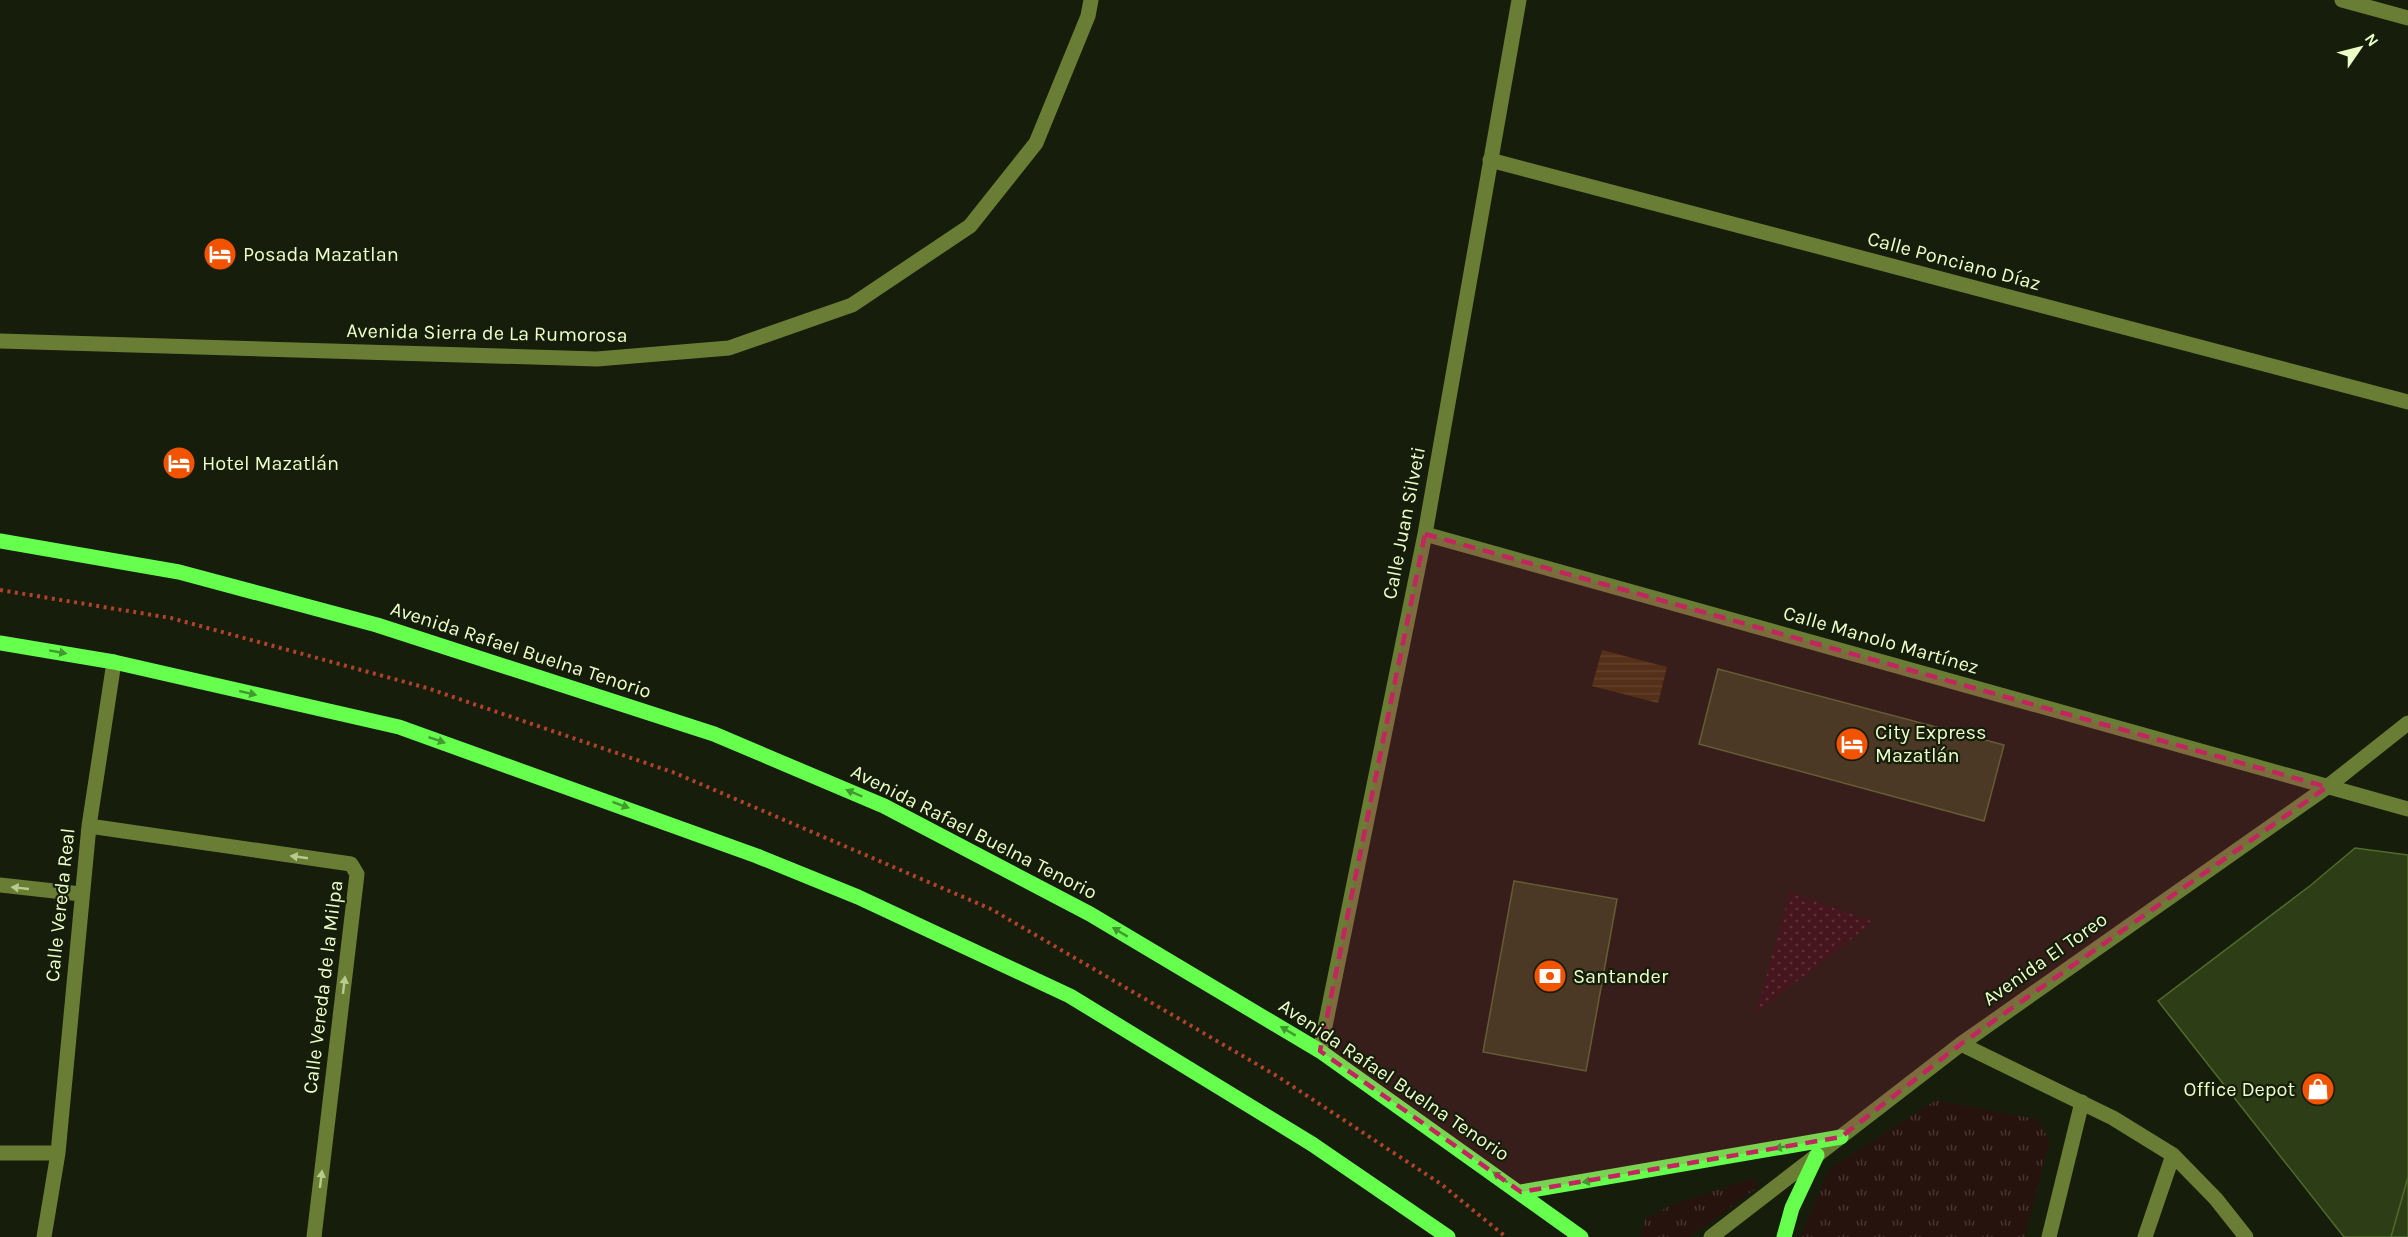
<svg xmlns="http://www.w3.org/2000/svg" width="2408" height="1237" viewBox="0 0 2408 1237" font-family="Karla,sans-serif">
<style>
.grass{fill:url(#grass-dots)}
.park{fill:url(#park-tufts)}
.water{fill:url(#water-rules)}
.building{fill:#2d3e17;stroke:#4e6b28;stroke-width:1.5}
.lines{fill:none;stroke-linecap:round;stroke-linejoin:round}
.path{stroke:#b0422a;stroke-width:4;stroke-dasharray:3 4.5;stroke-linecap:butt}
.minor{stroke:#697d35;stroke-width:15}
.major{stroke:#66ff4e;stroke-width:15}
.oneway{fill:#429930}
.oneway2{fill:#b7cb8d}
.marked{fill:#c42460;fill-opacity:0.2;stroke:#c42460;stroke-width:4.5;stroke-dasharray:12 8;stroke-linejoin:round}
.labels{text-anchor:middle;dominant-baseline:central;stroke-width:4.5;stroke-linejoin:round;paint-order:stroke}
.poi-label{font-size:20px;fill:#ebffc7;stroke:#161d0b;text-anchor:start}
.street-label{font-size:20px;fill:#ebffc7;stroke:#161d0b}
</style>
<defs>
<pattern id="grass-dots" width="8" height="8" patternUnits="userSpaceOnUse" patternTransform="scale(1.5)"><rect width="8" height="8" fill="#27130e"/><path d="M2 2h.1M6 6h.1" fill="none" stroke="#463630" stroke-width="1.8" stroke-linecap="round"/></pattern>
<pattern id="park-tufts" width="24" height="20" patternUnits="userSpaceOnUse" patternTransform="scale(1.5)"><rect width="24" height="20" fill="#27130e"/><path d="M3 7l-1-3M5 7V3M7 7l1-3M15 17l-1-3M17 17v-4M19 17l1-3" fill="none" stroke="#463630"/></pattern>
<pattern id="water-rules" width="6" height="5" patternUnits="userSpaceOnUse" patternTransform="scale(1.5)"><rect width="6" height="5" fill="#3a3407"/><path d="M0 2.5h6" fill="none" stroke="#4d481e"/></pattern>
</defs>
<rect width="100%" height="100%" fill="#161d0b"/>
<path class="grass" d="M1790,892L1873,922L1756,1013Z"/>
<path class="park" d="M1936,1100L2037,1119L2050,1141L2025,1237H1800L1829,1169Z
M1754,1178L1758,1187L1690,1237H1641L1645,1219L1673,1204Z"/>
<path class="water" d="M1602,650L1667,667L1658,703L1592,686Z"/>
<path class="building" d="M1718,669L2004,745L1984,821L1699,744Z
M2355,848L2408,855V1177L2391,1237H2344L2158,1001L2311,885Z
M1514,881L1617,899L1586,1071L1483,1052Z
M2408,1177V1237H2391Z"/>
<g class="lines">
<path class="path" d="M0,590L171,618L427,688L675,773L991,909L1277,1076L1441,1184L1506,1237"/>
<path class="minor" d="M2342,0L2408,18
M1490,160L2408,402
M0,341L597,359L729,348L852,305L970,226L1036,143L1088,16L1091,0
M1425,534L2408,809
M89,826L351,864L357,874L314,1237
M0,885L81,894
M1961,1044L2113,1118L2173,1155L2216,1199L2246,1237
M1320,1051L1425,534L1519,0
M0,1153H58
M44,1237L58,1153L89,826L114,662
M1711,1237L1961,1044L2327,787L2408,723
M2049,1237L2082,1102
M2145,1237L2173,1155"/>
<path class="major" d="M0,541L179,572L377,625L714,734L884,806L1090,914L1320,1051L1581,1237
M0,643L114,662L399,727L757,856L858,897L1070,996L1312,1144L1448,1237
M1521,1192L1841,1137
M1784,1237L1792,1208L1817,1155"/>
</g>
<defs><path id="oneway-solid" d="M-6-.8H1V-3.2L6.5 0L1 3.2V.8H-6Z" transform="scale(1.5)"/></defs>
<g class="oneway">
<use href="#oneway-solid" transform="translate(58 652) rotate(10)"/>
<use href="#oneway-solid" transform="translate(248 693) rotate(13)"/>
<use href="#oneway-solid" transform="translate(437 740) rotate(19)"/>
<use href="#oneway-solid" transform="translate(854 793) rotate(-157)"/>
<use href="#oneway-solid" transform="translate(621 805) rotate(20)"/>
<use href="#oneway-solid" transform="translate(1120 932) rotate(-149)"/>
<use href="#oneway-solid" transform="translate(1288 1031) rotate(-149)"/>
<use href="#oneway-solid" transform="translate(1783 1147) rotate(170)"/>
<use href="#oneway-solid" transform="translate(1500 1177) rotate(-145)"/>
<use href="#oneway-solid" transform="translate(1591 1181) rotate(171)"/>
</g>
<g class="oneway2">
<use href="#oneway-solid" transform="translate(299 857) rotate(-172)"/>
<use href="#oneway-solid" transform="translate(20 888) rotate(-174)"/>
<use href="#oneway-solid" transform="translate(344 985) rotate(-83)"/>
<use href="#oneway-solid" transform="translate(321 1179) rotate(-83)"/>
</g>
<path class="marked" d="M1425,534L2327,787L1961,1044L1841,1137L1521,1192L1320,1051Z"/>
<defs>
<g id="hotel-disc" transform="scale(1.725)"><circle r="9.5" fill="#f25300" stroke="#161d0b"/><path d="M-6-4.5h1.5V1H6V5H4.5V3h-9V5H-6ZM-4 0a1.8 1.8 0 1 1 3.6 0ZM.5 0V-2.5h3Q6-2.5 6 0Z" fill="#fff"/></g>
<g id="bank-disc" transform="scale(1.725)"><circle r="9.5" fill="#f25300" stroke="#161d0b"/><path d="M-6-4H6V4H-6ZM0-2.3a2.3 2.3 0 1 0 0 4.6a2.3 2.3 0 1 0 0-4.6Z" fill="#fff"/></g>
<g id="shop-disc" transform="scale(1.725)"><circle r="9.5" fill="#f25300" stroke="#161d0b"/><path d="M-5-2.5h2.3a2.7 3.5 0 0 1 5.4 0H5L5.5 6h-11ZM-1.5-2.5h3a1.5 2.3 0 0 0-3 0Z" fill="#fff"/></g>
</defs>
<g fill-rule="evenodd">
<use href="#hotel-disc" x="220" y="254"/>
<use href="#hotel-disc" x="179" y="463"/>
<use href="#hotel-disc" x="1852" y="744"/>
<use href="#bank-disc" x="1550" y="976"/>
<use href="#shop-disc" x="2318" y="1089"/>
</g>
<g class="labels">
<g class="poi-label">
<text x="243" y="254">Posada Mazatlan</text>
<text x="202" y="463">Hotel Mazatlán</text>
<text x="1875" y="732">City Express<tspan x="1875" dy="23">Mazatlán</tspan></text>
<text x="1573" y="976">Santander</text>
<text x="2295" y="1089" text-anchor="end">Office Depot</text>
</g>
<g class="street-label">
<text transform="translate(1954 261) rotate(15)">Calle Ponciano Díaz</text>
<text transform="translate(487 333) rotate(1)">Avenida Sierra de La Rumorosa</text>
<text transform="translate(1404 523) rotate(-79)">Calle Juan Silveti</text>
<text transform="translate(1881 640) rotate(16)">Calle Manolo Martínez</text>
<text transform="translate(521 650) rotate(18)">Avenida Rafael Buelna Tenorio</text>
<text transform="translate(974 832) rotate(27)">Avenida Rafael Buelna Tenorio</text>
<text transform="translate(60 905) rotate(-84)">Calle Vereda Real</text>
<text transform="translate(2045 959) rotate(-35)">Avenida El Toreo</text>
<text transform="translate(323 987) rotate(-83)">Calle Vereda de la Milpa</text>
<text transform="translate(1394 1080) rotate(34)">Avenida Rafael Buelna Tenorio</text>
</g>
</g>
<g transform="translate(2360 48) rotate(55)" stroke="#161d0b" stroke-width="4.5" paint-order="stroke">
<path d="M0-4.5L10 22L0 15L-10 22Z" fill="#ebffc7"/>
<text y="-9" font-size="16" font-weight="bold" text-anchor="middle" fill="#ebffc7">N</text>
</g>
</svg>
